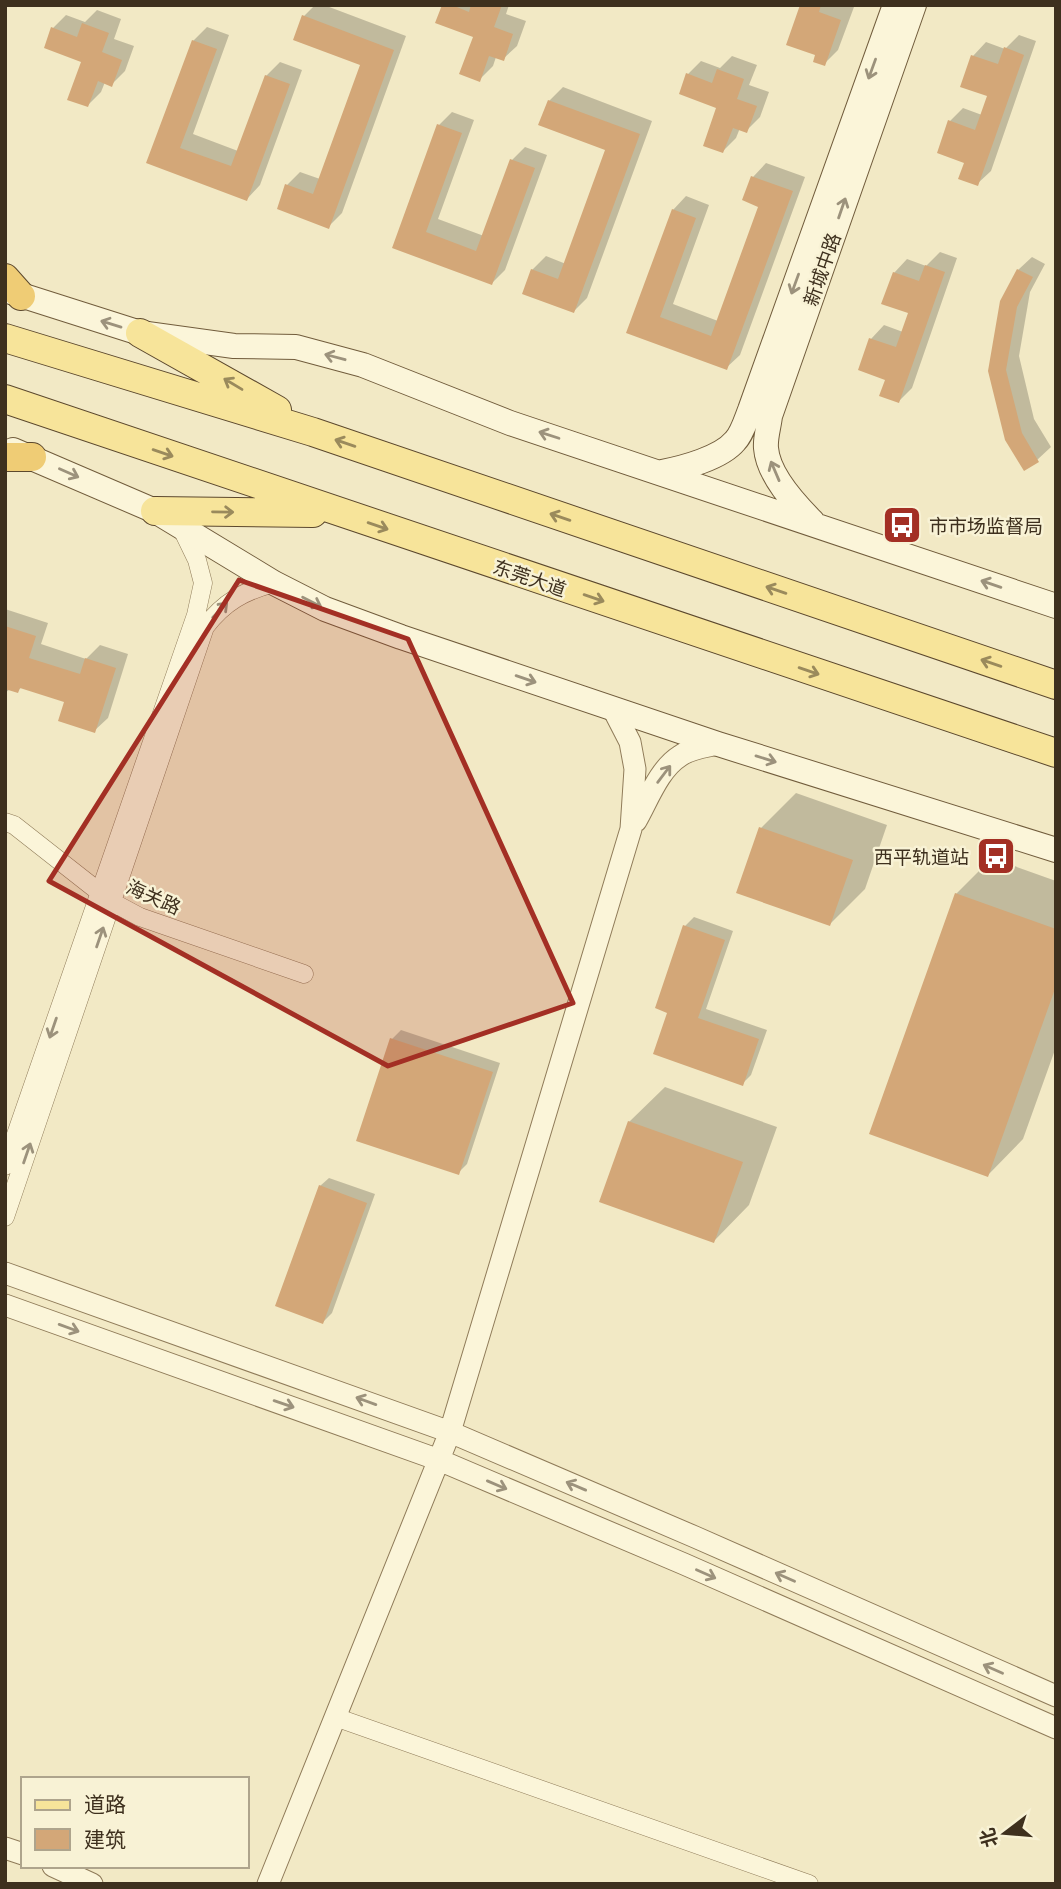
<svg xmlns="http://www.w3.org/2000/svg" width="1061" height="1889" viewBox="0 0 1061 1889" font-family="'Playfair Display','Noto Sans SC',serif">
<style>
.shadow{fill:#0003}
.building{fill:#d3a778}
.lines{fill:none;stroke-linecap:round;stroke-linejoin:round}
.minor-casing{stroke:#8f7b59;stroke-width:19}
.tertiary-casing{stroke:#8f7b59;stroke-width:23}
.secondary-casing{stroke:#715c3c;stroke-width:26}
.primary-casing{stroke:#5c482d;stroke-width:30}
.trunk-casing{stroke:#5c482d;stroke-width:30}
.minor{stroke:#fbf5d9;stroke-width:18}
.tertiary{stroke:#fbf5d9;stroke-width:21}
.secondary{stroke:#fbf5d9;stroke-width:24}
.primary{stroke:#f7e49a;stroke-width:28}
.trunk{stroke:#efcc75;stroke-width:28}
.oneway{stroke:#9c927c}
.oneway2{stroke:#9a8a5c}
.marked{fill:#a32f24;fill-opacity:0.2;stroke:#a32f24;stroke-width:5;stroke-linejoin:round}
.labels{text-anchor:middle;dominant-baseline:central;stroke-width:5;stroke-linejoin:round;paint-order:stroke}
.street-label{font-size:19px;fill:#3e301e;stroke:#f8f2d5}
.poi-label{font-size:19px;fill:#3e301e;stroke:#f8f2d5;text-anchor:start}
</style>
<rect width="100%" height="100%" fill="#f2e9c5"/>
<path class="shadow" d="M315,5H324L406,36L342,213L328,227L287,185L300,172L320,179L362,64L304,16Z
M444,5H509L506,14L526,21L517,46L503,59L496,57L493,66L479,80L475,36Z
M802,5L854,7L838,50L824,64L818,54Z
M97,10L121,19L114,39L134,46L125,71L111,85L105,82L101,92L88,105L83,61L53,28L66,15L85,22Z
M207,27L229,35L193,134L238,151L266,76L280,62L302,70L260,185L247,199L149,162L193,41Z
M1019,35L1036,41L991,171L977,184L950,121L963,108L982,115L989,95L962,86L973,56L986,42L1005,49Z
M732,56L757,65L749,85L769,92L760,117L746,131L740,128L736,138L723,151L719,107L688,74L701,61L720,68Z
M563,87L652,121L587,298L574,311L532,270L546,256L566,264L608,149L549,101Z
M452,112L474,120L438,219L484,236L512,160L525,147L547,155L505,270L492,283L394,247L439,125Z
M766,163L805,177L740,355L726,368L628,332L673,210L686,196L709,205L673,304L718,321L761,206L744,199L753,177Z
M940,252L957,258L912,388L899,401L887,379L860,369L871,339L884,325L903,332L910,312L894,273L907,259L926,266Z
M1032,257L1045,264L1030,292L1019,356L1034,419L1051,447L1037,460L1024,468L990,371L1018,270Z
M5,609L48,623L41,644L86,659L100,645L128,654L108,718L94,731L66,701L22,687L17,691L10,689L5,693Z
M796,793L887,825L865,889L830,924L761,828Z
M992,858L1056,881V1047L1023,1139L988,1175L956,894Z
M694,917L733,931L706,1009L767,1030L751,1075L742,1084L669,1012L685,926Z
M401,1030L500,1063L467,1164L458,1173L392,1039Z
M665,1087L777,1127L749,1205L714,1241L629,1122Z
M329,1178L375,1194L332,1313L323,1322L320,1186Z"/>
<path class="building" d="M442,5H452L469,12L471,5H502L494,27L513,34L504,61L489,56L480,82L459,74L473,37L435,23Z
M800,5H821L819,12L841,20L825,66L813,62L815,55L786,45Z
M302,15L394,50L329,229L277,209L285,184L313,194L360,65L293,40Z
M82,23L109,33L102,52L122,60L112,87L98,81L88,107L67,100L81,62L44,48L51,27L77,37Z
M192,40L217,49L180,148L231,166L265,75L290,84L247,201L146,163Z
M1004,47L1024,55L978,186L958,179L964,163L937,153L948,120L975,130L987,96L960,87L971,55L998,64Z
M717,69L744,79L737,99L757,106L747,133L733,128L723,153L703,146L716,108L679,94L686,73L712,83Z
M548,100L640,134L574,313L522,294L531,269L558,279L605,150L538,125Z
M437,124L462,133L426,232L476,251L510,159L535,168L492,285L392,248Z
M751,176L793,191L727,370L626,333L672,209L696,218L660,317L711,336L758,207L742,200Z
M925,265L945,272L899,403L879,396L885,380L858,370L869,338L896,347L908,313L881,304L893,272L919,281Z
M1017,269L1033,277L1017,307L1006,370L1022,433L1039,462L1024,471L1005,440L988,371L1000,301Z
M5,626L36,636L29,658L80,674L85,658L116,668L95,733L58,721L64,702L20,688L18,693L5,689Z
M759,827L853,860L830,926L736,893Z
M955,893L1056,929V986L988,1177L869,1134Z
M683,925L725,940L698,1018L759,1039L743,1086L653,1054L667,1013L655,1008Z
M390,1038L493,1072L459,1175L356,1141Z
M628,1121L743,1162L714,1243L599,1202Z
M319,1185L367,1203L323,1324L275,1306Z"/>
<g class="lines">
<g class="minor-casing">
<path id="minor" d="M5,822L14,825L112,902L140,917L304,974
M5,1166L196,615L203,583L197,560L181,527
M5,1217L205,627C224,602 244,591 274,583
M335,1717L809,1884"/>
</g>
<g class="tertiary-casing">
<path id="tertiary" d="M636,821C648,800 659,769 680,756C691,748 705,747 718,744
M5,1273L450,1432L695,1537L1056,1696
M5,1305L439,1460L684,1564L1056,1728
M5,1848L23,1854
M53,1866L92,1884
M268,1884L450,1432L631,829L635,769L630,742L613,709"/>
</g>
<g class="secondary-casing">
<path id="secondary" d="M5,290L140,333L234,346L296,347L363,365L510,423L1056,606
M13,450L155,511L274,583L325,609L401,637L718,744L1056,850
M662,472C683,468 721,458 735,441C742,434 746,420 750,410L895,5
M812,521C795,504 768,475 766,448C765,438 769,426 770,416L914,5"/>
</g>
<g class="primary-casing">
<path id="primary" d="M140,333L277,410
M5,338L313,432L1056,685
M5,399L1056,753
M155,511L313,513"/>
</g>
<g class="trunk-casing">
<path id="trunk" d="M5,278L21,296
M5,457H32"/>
</g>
<use href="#minor" class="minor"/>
<use href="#tertiary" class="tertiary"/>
<use href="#secondary" class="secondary"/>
<use href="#primary" class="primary"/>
<use href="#trunk" class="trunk"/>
</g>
<defs><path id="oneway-shaft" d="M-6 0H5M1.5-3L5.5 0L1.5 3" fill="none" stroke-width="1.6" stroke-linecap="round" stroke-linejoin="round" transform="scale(1.75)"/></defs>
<g class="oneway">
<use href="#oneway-shaft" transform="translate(872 69) rotate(110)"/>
<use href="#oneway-shaft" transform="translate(842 208) rotate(-71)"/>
<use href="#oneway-shaft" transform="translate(795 284) rotate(110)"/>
<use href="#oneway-shaft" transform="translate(111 324) rotate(-163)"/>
<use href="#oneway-shaft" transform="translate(335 357) rotate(-165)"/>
<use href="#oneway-shaft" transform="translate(549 435) rotate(-162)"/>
<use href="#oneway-shaft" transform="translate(775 471) rotate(-113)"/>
<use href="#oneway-shaft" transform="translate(69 473) rotate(24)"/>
<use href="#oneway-shaft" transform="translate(991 584) rotate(-161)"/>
<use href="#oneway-shaft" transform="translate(312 602) rotate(27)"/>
<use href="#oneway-shaft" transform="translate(220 610) rotate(-46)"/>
<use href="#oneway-shaft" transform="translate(526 679) rotate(19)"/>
<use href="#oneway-shaft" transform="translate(766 759) rotate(17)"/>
<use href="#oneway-shaft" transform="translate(664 774) rotate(-53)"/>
<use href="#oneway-shaft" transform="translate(100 937) rotate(-71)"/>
<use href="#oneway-shaft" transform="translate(53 1028) rotate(109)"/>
<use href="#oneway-shaft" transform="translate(27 1153) rotate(-71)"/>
<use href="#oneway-shaft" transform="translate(69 1328) rotate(20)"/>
<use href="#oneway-shaft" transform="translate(366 1401) rotate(-160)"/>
<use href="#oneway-shaft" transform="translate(284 1404) rotate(19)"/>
<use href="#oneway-shaft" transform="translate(497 1485) rotate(23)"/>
<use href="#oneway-shaft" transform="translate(576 1486) rotate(-157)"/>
<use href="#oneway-shaft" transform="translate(706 1574) rotate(24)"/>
<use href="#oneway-shaft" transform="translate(785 1577) rotate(-156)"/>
<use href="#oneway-shaft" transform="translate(993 1669) rotate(-156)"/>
</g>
<g class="oneway2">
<use href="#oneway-shaft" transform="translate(233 384) rotate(-149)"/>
<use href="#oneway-shaft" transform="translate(345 443) rotate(-161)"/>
<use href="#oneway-shaft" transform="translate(163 453) rotate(19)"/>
<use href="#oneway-shaft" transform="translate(223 512) rotate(1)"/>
<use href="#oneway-shaft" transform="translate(560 517) rotate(-161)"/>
<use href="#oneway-shaft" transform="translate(378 526) rotate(19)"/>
<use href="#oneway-shaft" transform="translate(776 590) rotate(-161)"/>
<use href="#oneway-shaft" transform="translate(594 598) rotate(19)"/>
<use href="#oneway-shaft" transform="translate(991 663) rotate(-161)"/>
<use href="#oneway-shaft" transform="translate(809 671) rotate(19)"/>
</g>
<path class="marked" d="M239,580L408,639L573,1003L388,1066L49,881Z"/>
<defs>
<g id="bus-square" transform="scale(2.0125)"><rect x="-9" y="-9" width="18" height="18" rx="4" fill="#a32f24" stroke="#f8f2d5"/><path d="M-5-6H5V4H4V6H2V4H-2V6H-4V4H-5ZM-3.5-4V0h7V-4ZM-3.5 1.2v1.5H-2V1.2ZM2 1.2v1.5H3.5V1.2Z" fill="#fff"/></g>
</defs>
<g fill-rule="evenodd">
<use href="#bus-square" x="902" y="525"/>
<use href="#bus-square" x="996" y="856"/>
</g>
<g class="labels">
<g class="street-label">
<text transform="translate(821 269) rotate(-71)">新城中路</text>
<text transform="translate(530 577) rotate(19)">东莞大道</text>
<text transform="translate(154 896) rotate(24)">海关路</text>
</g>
<g class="poi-label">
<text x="929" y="525">市市场监督局</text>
<text x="969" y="856" text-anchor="end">西平轨道站</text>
</g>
</g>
<rect width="1061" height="1889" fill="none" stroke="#3e301e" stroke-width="14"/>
<rect x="21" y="1777" width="228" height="91" fill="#f8f2d5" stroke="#aea48c" stroke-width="2"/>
<rect x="35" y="1800" width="35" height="10" fill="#f7e49a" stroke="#aea48c" stroke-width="2"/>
<text x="84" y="1812" font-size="21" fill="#3e301e">道路</text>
<rect x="35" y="1829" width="35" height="21" fill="#d3a778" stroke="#aea48c" stroke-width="2"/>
<text x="84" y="1847" font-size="21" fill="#3e301e">建筑</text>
<g transform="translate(1005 1833) rotate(254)" stroke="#f8f2d5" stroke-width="5" paint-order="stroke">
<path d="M0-5L12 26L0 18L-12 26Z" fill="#3e301e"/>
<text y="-10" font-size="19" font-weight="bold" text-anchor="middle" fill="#3e301e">北</text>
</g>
</svg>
